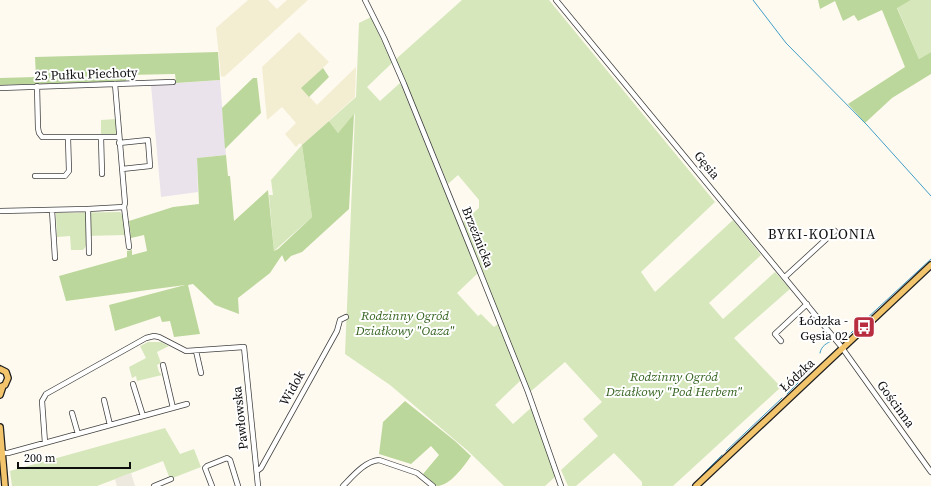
<svg xmlns="http://www.w3.org/2000/svg" width="931" height="486" viewBox="0 0 931 486" font-family="'Source Serif 4',serif">
<style>
.industrial{fill:#ebe3ec}
.farmland{fill:#f3edd1}
.green{fill:#d6e7bb}
.forest{fill:#bcd79b}
.plaza{fill:#eee9df}
.lines{fill:none;stroke-linecap:round;stroke-linejoin:round}
.stream{stroke:#429ec7;stroke-width:1}
.minor-casing{stroke:#414141;stroke-width:6}
.major-casing{stroke:#1f1f1f;stroke-width:8}
.minor{stroke:#fff;stroke-width:4.5}
.major{stroke:#f2c56d;stroke-width:5.5}
.labels{text-anchor:middle;dominant-baseline:central;stroke-width:4;stroke-linejoin:round;paint-order:stroke}
.street-label{font-size:13px;fill:#0e0e0e;stroke:#fff}
.park-label{font-size:13px;font-style:italic;fill:#356321;stroke:#fff}
.poi-label{font-size:13px;fill:#0e0e0e;stroke:#fff;text-anchor:end}
.neighbourhood-label{font-size:14px;letter-spacing:1px;fill:#0e0e0e;stroke:#fff}
</style>
<rect width="100%" height="100%" fill="#fefaf0"/>
<path class="industrial" d="M220,80L226,155L197,158L198,192L161,197L151,85Z"/>
<path class="farmland" d="M248,0H268L277,9L287,0H308L224,77L221,76L216,28Z
M299,32L329,62L302,88L317,105L356,67L355,97L302,145L300,143L296,147L285,134L296,123L282,107L267,120L262,67Z"/>
<path class="green" d="M462,0H549L715,202L641,272L655,292L733,220L761,255L709,303L723,319L775,272L790,289L734,338L781,387L673,486H642V482L614,453L576,486H568L561,470L598,436L583,419L602,402L565,362L530,392L463,222L479,208V200L458,175L448,184L396,59Z
M911,0H931V52L919,59L897,7Z
M371,17L392,63L367,87L380,101L400,83L401,85L478,273L457,293L478,316L481,314L494,327L498,324L521,380L495,405L513,424L532,407L556,476L545,486H504L468,451L390,385L345,354L355,114L338,133L329,121L356,97L359,23Z
M116,119L117,133L115,135L101,136V120Z
M302,145L312,217L274,251L269,195H273L271,180Z
M120,212L123,215L125,235L86,236V246L83,250H71L70,236L57,237L56,213Z
M148,342H161L169,346L157,352L161,363L157,365L159,372L162,375L137,381L136,376L132,378L129,367L146,358L140,346Z
M165,428L180,454L194,449L201,467L170,479L163,461L97,486H12L10,471Z"/>
<path class="forest" d="M818,0H911L897,8L919,59L931,52V74L892,98L865,123L848,104L905,67L882,10L858,21L854,15L843,21L835,1L820,9Z
M218,52L220,80L176,83L175,74L126,75V81L0,85V78L36,77L35,57Z
M323,68L329,77L309,97L301,88Z
M253,78H257L261,113L225,149L222,108Z
M354,114L349,209L302,252L291,256L285,262L282,255L270,273L238,298L239,314L215,305L193,284L188,285L200,334L174,337L170,321L162,322L160,316L115,331L109,305L185,285L66,301L59,276L127,257V251L132,250V255L147,251L144,235L131,238L129,221L173,207L199,204L197,158L226,155L228,176H230L234,221L268,190L274,251L278,249L312,217L302,145L329,121L338,133Z
M405,401L455,441L471,456C464,466 450,486 437,486L423,474L439,455L431,446L411,464L379,454L383,422Z"/>
<path class="plaza" d="M131,473L135,486H117L115,479Z"/>
<g class="lines">
<path class="stream" d="M753,0L786,43L867,125L931,196
M851,333L931,259
M837,337L845,338L849,335
M820,353C821,346 827,343 833,340
M787,394L811,370
M726,451L782,398
M701,476L722,455"/>
<g class="minor-casing">
<path id="minor" d="M365,0L384,38L404,84L470,247L528,392L561,486
M556,0L840,345L931,472
M115,84L125,203L124,207L129,247
M37,86L38,128L39,133L42,137H119
M0,88L173,82
M101,137L102,174
M119,143L148,140L150,166L122,169
M35,176H65L69,171L68,138
M88,209L89,253
M52,210L55,258
M0,211L88,209L124,207
M785,277L835,231
M781,341L775,334L807,304
M196,351L201,373
M163,365L173,408
M133,384L143,416
M104,400L110,425
M72,413L78,434
M45,443L42,401L46,394L146,338L154,336L159,337L186,351L244,347L258,486
M2,453H8L187,404
M257,471L261,468L337,331L340,320L346,317
M154,486L171,479
M212,486L205,468L207,466L227,458L230,460L238,486
M343,486C352,477 365,461 379,460L417,473L433,486"/>
</g>
<g class="major-casing">
<path id="major" d="M0,369L6,372L8,378L5,385L0,387
M0,395L3,386
M0,427L5,486
M696,486L931,265"/>
</g>
<use href="#minor" class="minor"/>
<use href="#major" class="major"/>
</g>
<defs>
<g id="bus-square" transform="scale(1.15)"><rect x="-9" y="-9" width="18" height="18" rx="4" fill="#b82d40" stroke="#fff"/><path d="M-5-6H5V4H4V6H2V4H-2V6H-4V4H-5ZM-3.5-4V0h7V-4ZM-3.5 1.2v1.5H-2V1.2ZM2 1.2v1.5H3.5V1.2Z" fill="#fff"/></g>
</defs>
<g fill-rule="evenodd">
<use href="#bus-square" x="864" y="327"/>
</g>
<g class="labels">
<g class="street-label">
<text transform="translate(86 74) rotate(-2)">25 Pułku Piechoty</text>
<text transform="translate(707 165) rotate(50)">Gęsia</text>
<text transform="translate(478 237) rotate(68)">Brzeźnicka</text>
<text transform="translate(797 375) rotate(-43)">Łódzka</text>
<text transform="translate(292 388) rotate(-61)">Widok</text>
<text transform="translate(896 404) rotate(54)">Gościnna</text>
<text transform="translate(240 418) rotate(-96)">Pawłowska</text>
</g>
<g class="park-label">
<text x="405" y="315">Rodzinny Ogród<tspan x="405" dy="15">Działkowy "Oaza"</tspan></text>
<text x="674" y="376">Rodzinny Ogród<tspan x="674" dy="15">Działkowy "Pod Herbem"</tspan></text>
</g>
<g class="poi-label">
<text x="848" y="320">Łódzka -<tspan x="848" dy="15">Gęsia 02</tspan></text>
</g>
<g class="neighbourhood-label">
<text x="822" y="234">BYKI-KOLONIA</text>
</g>
</g>
<path d="M18 462v6h112v-6" fill="none" stroke="#0e0e0e" stroke-width="2"/>
<text x="24" y="462" font-size="12" fill="#0e0e0e" stroke="#ffffff" stroke-width="3" paint-order="stroke">200 m</text>
</svg>
